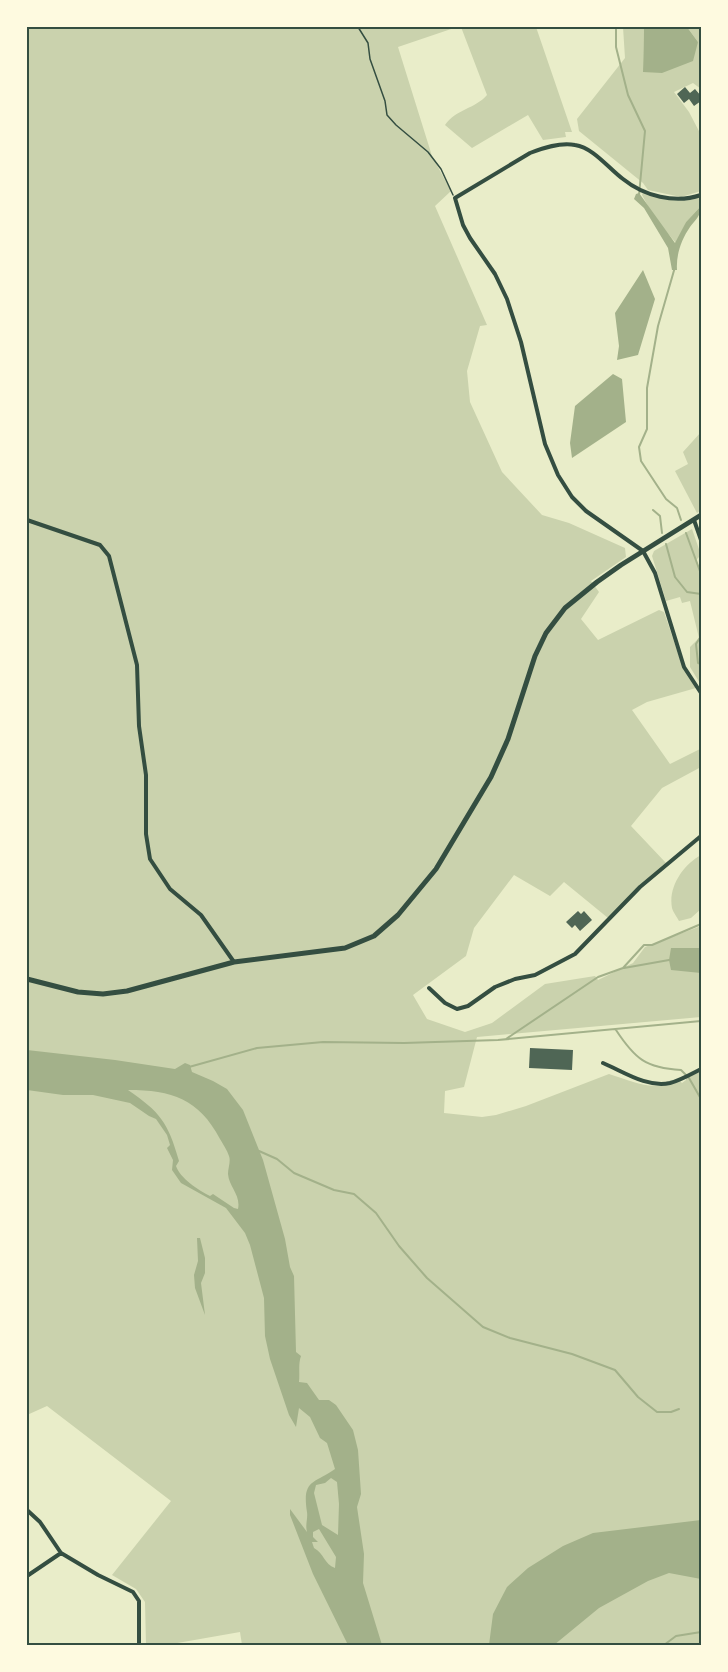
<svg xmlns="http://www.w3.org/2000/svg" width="728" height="1672" viewBox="0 0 728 1672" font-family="Roboto,sans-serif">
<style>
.green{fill:#cad2ad}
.water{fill:#a3b18a;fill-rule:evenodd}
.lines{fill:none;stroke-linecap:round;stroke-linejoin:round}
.stream{stroke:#a3b18a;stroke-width:2}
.building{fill:#4f6655}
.path{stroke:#344e41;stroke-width:1.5}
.minor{stroke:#344e41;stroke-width:4}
.secondary{stroke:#344e41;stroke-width:5}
.neatline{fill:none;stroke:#344e41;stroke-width:2}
</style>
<rect width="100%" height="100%" fill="#e9edc9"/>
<path class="green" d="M27,27H457L398,47L432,156L451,191L435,206L487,325L480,326L467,371L470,402L502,472L542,515L569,523L625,548L626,557L591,581L599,592L581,619L598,640L659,610L664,612L681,662L696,688L647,702L632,710L670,764L700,749L701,767L662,788L631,826L666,863L608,918L564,882L550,896L514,875L474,928L466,956L413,995L427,1019L465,1032L492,1023L545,984L595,976L598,980L633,963L645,947L701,926V1017L477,1037L464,1087L445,1091L444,1113L482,1117L496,1115L526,1106L609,1074C637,1083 650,1091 680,1081L682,1083L686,1080V1078L701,1070V1645H242L240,1632L166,1645H146L145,1602L136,1589L112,1575L171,1501L47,1406L27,1415Z
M461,27H536L572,132H565L566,137L543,140L528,115L472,148L445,125C456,109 475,109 487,95Z
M623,27H644L643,72L698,42L687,27H701V89L693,83L674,92L689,112L701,135V191L681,197L648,190L643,183L579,131L577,119L625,58Z
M643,192C662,199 680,205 701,197V206L686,222L676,243L654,217L642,195Z
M701,432V510L697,513L675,471L688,464L683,452Z
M692,529L701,555L696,560L701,570V685L690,667V647L699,638L690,601L682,603L680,597L666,601L652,556L654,551Z
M701,855V909L691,918L679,921C677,917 673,912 672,908C668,887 683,865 701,855Z"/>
<path class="water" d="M644,27H687L698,42L693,61L662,73L643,72Z
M639,193L675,243L686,222L701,206C701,216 695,220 690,227C681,240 676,255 677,270H672L668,248L644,208L634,199L636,194Z
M643,270L655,299L638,355L617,360L619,346L615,313Z
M613,374L622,379L626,422L572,458L570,443L575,406Z
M671,948H701V973L671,970L669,960Z
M27,1050L115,1060L175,1069L185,1063L190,1065L192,1072L213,1081L227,1089L243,1110L263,1160L285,1239L290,1267L294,1276L296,1352L301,1356C298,1364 300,1373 299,1382L307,1383L319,1400H329L336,1405L353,1430L358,1450L361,1494L357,1507L364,1554L363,1583L382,1645H348L313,1574L290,1515V1509L307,1532C305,1525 308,1519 307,1512C302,1480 313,1484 335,1469L327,1443L320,1438L310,1417L299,1408L296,1427L289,1415L270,1359L265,1336L264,1298L250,1245L245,1233L226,1208L181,1183L172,1170L173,1160L167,1148L170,1145L167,1135L156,1119L149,1116L130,1103L93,1095H63L27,1090ZM128,1090C172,1090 199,1099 220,1139C223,1144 227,1150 229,1156C231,1161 228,1168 228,1174C229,1187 241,1195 238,1209L234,1208L213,1194L210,1196C198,1190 180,1178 176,1166L179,1161C168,1122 160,1112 128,1090ZM331,1478L337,1482L339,1504L338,1535L322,1525L314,1493L316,1485L325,1483ZM319,1529L336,1557L335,1568C324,1564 324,1553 314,1548L312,1542H318L313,1537V1532Z
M197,1238H200L205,1258V1273L201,1283L205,1315L195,1288L194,1275L198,1261Z
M701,1520V1579L669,1573L648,1581L599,1608L554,1645H489L493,1614L507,1587L528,1568L563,1546L593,1533Z"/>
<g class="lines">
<path class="stream" d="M616,27V47L628,95L645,131L639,195
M675,267L658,326L647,388V429L639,447L641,461L666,499L677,508L681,520
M653,510L660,516L662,533
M686,533L701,574
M666,544L675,577L687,592L701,594
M701,636L696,644L698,663L701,664
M624,968L669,960
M616,1030C635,1059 646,1068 681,1070L689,1078L701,1099
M506,1039L598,977L623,968L644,945H652L701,924
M189,1067L257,1048L323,1042L404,1043L498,1040L701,1021
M259,1151L277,1159L294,1173L334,1190L354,1194L376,1213L399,1246L427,1278L483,1327L510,1338L572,1354L615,1370L638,1397L657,1412H671L679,1409
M664,1645L676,1636L701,1632"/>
</g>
<path class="building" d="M685,87L690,93L695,89L701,96V101L694,106L689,99L684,103L677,94Z
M578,911L581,914L584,911L592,920L580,931L575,925L572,928L566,922Z
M530,1048L573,1050L572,1070L529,1068Z"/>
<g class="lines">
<path class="path" d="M358,27L368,43L370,59L385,101L387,115L396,125L428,152L441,169L453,195"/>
<path class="minor" d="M701,195C675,204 644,196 623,179C608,168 594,148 575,145C560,142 543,148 530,153L455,198L463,225L470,238L495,274L507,299L521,342L545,444L558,475L572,497L586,511L643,551L655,573L684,667L701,693
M27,520L100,545L109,556L137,665L139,726L146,775V834L150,859L170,889L201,915L234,962
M694,520L701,540
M429,988L445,1003L457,1009L468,1006L495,987L515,979L535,975L575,954L640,887L701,836
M603,1063C624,1072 647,1088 670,1083C681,1080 691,1074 701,1069
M27,1510L40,1522L61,1553L98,1575L133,1592L139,1601V1645
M27,1576L61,1553"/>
<path class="secondary" d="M27,979L78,992L103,994L127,991L234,962L345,948L374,936L398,915L436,869L491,777L508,739L535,656L546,633L565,608L597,582L621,565L701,515"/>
</g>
<rect width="728" height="1672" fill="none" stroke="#fefae0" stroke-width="57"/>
<rect x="28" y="28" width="672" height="1616" class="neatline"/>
</svg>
